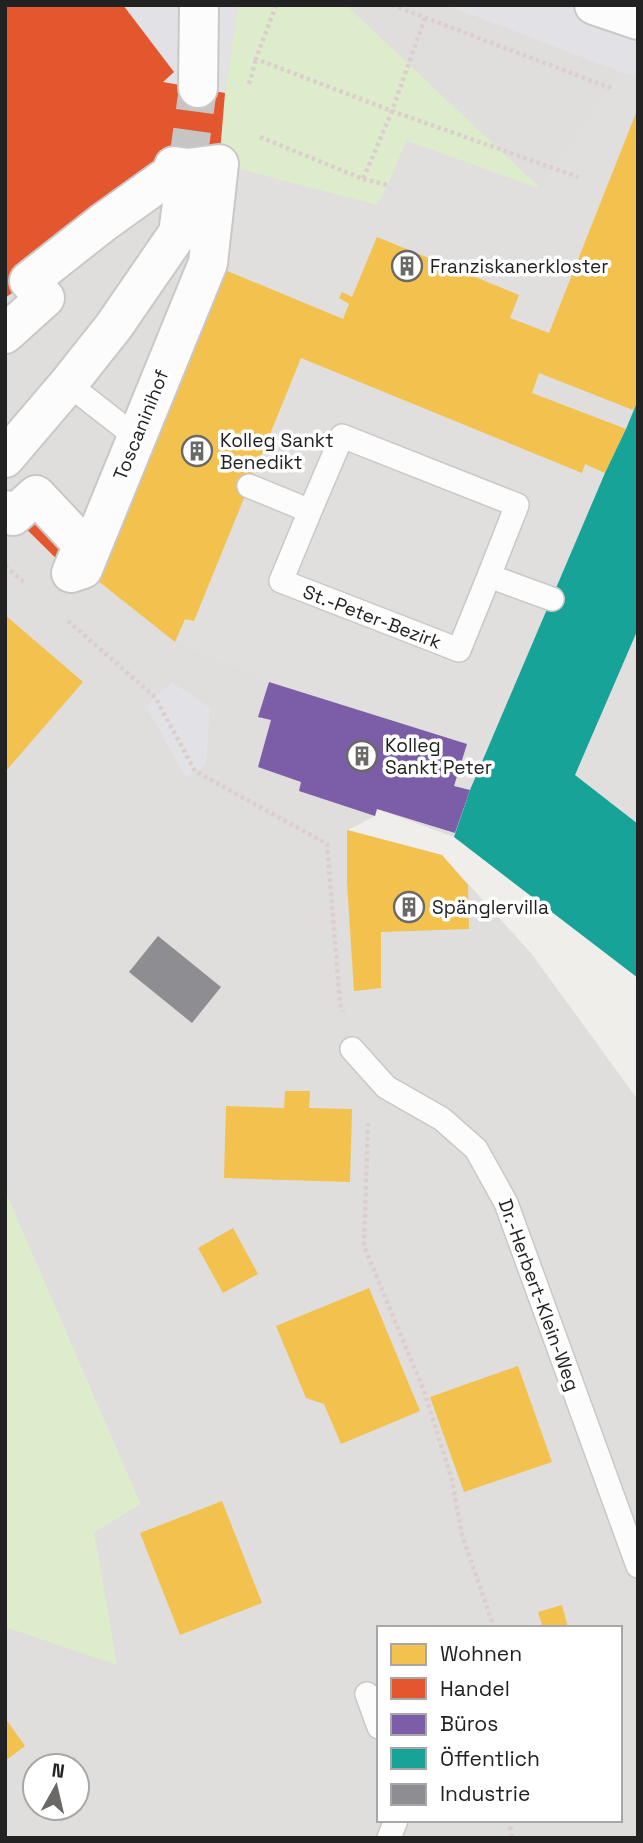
<svg xmlns="http://www.w3.org/2000/svg" width="643" height="1843" viewBox="0 0 643 1843" font-family="'Space Grotesk',sans-serif">
<style>
.residential{fill:#dfdedc;fill-rule:evenodd}
.grass{fill:#ddeccb}
.parking{fill:#e0dfde}
.plaza{fill:#e2e1e5}
.homes{fill:#f2c14e}
.shops{fill:#e4572e}
.offices{fill:#7b5ea7}
.public{fill:#17a398}
.industry{fill:#8d8d92}
.lines{fill:none;stroke-linecap:round;stroke-linejoin:round}
.street-tunnel{stroke:#c7c5c3;stroke-width:38;stroke-dasharray:38 19;stroke-linecap:butt}
.lane-casing{stroke:#c9c8c7;stroke-width:26}
.street-casing{stroke:#c9c8c7;stroke-width:42}
.path{stroke:#dccecd;stroke-width:4.5;stroke-dasharray:3.5 3.5;stroke-linecap:butt}
.lane{stroke:#fdfcfc;stroke-width:23}
.street{stroke:#fdfcfc;stroke-width:38}
.labels{text-anchor:middle;dominant-baseline:central;stroke-width:7;stroke-linejoin:round;paint-order:stroke}
.poi-label{font-size:19px;fill:#222;stroke:#fff;text-anchor:start}
.street-label{font-size:19px;fill:#222;stroke:#fff}
</style>
<rect width="100%" height="100%" fill="#f0eeeb"/>
<path class="residential" d="M5,5H638V978L454,837L377,809L375,816L348,830L442,855L531,953L638,1100V1838H5V1627L94,1532L140,1504L5,1191ZM379,1628H620V1820H379ZM35,1766H77V1808H35Z"/>
<path class="grass" d="M238,5H346L541,189L407,141L388,185L377,205L219,164L225,93Z
M5,1191L140,1504L94,1532L117,1665L5,1627Z"/>
<path class="parking" d="M620,72L638,78V107L549,333L510,318L518,295L378,237L352,297L342,292L339,298L349,304L343,319L209,263L219,164L377,205L388,185L406,141L540,189Z
M301,358L581,473L585,464L605,473L470,790L454,786L466,744L269,682L175,642L185,619L194,621Z
M638,629V824L575,775Z"/>
<path class="plaza" d="M124,5H238L225,93L163,82L174,72Z
M447,5H638V78L620,72Z
M172,682L210,708L206,764L186,778L146,706Z"/>
<path class="homes" d="M638,108V400L633,410L539,373L532,393L626,429L605,473L585,464L582,473L301,358L194,621L185,619L175,642L83,569L208,263L343,319L349,304L339,298L342,292L352,297L377,237L519,295L510,318L549,333Z
M5,615L83,682L5,772Z
M347,830L442,855L468,885L469,929L381,932V988L354,991L347,882Z
M285,1091H310L309,1108L352,1109L350,1182L224,1178L226,1106L284,1108Z
M233,1228L258,1274L223,1293L198,1248Z
M369,1288L420,1411L341,1444L324,1404L306,1398L276,1326Z
M518,1366L552,1462L464,1492L430,1397Z
M222,1501L262,1603L180,1635L140,1533Z
M562,1605L568,1628H543L538,1612Z
M5,1718L25,1746L5,1761Z"/>
<path class="shops" d="M5,5H123L174,72L163,82L225,93L219,164L29,281L5,298Z
M36,495L71,573L13,516Z"/>
<path class="offices" d="M269,682L467,744L454,786L470,790L455,833L377,809L375,816L299,791L301,782L258,767L271,720L258,717Z"/>
<path class="public" d="M638,400V629L575,775L638,824V978L454,837L470,790L605,473L626,429Z"/>
<path class="industry" d="M158,936L221,987L192,1023L129,972Z"/>
<g class="lines">
<path class="street-tunnel" d="M187,168L198,88"/>
<g class="lane-casing">
<path id="lane" d="M68,384L136,437
M249,486L310,511L342,436L517,505L489,576L552,599
M310,511L281,581L459,650L489,576
M352,1049L386,1087L442,1119L476,1149L506,1203L638,1566
M367,1694L379,1727
M389,1838L396,1820"/>
</g>
<g class="street-casing">
<path id="street" d="M594,5L638,20
M198,88L199,5
M5,334L45,298L29,281L104,222L171,174L174,166L187,168L219,164L208,263L83,569L71,573L83,545L36,495L13,516L5,510
M5,458L68,384L114,326L178,233L187,168"/>
</g>
<path class="path" d="M392,5L613,89
M425,18L392,111L578,177
M249,84L256,59
M260,137L363,179L392,111L256,59L276,5
M363,179L388,185
M5,566L25,583
M68,621L155,697L195,771L327,844L340,1003L343,1012
M368,1123L364,1246L424,1391L452,1480L462,1535L494,1628
M512,1820L510,1826L512,1838"/>
<use href="#lane" class="lane"/>
<use href="#street" class="street"/>
</g>
<defs>
<g id="building-ring" transform="scale(1.575)"><circle r="9.5" fill="#fff" stroke="#6a6968" stroke-width="1.5"/><path d="M-4-6H4V6H1V3H-1V6H-4ZM-2.5-4.3h1.7v1.8h-1.7ZM.8-4.3h1.7v1.8H.8ZM-2.5-1h1.7V.8h-1.7ZM.8-1h1.7V.8H.8Z" fill="#6a6968"/></g>
</defs>
<g fill-rule="evenodd">
<use href="#building-ring" x="407" y="266"/>
<use href="#building-ring" x="197" y="451"/>
<use href="#building-ring" x="362" y="756"/>
<use href="#building-ring" x="409" y="907"/>
</g>
<g class="labels">
<g class="poi-label">
<text x="430" y="266">Franziskanerkloster</text>
<text x="220" y="440">Kolleg Sankt<tspan x="220" dy="22">Benedikt</tspan></text>
<text x="385" y="745">Kolleg<tspan x="385" dy="22">Sankt Peter</tspan></text>
<text x="432" y="907">Spänglervilla</text>
</g>
<g class="street-label">
<text transform="translate(141 425) rotate(-68)">Toscaninihof</text>
<text transform="translate(372 617) rotate(21)">St.-Peter-Bezirk</text>
<text transform="translate(539 1295) rotate(70)">Dr.-Herbert-Klein-Weg</text>
</g>
</g>
<rect width="643" height="1843" fill="none" stroke="#222222" stroke-width="14"/>
<rect x="377" y="1626" width="245" height="196" fill="#ffffff" stroke="#a7a7a7" stroke-width="2"/>
<rect x="391" y="1644" width="35" height="21" fill="#f2c14e" stroke="#a7a7a7" stroke-width="2"/>
<text x="440" y="1661" font-size="21" fill="#222222">Wohnen</text>
<rect x="391" y="1678" width="35" height="21" fill="#e4572e" stroke="#a7a7a7" stroke-width="2"/>
<text x="440" y="1696" font-size="21" fill="#222222">Handel</text>
<rect x="391" y="1714" width="35" height="21" fill="#7b5ea7" stroke="#a7a7a7" stroke-width="2"/>
<text x="440" y="1731" font-size="21" fill="#222222">Büros</text>
<rect x="391" y="1748" width="35" height="21" fill="#17a398" stroke="#a7a7a7" stroke-width="2"/>
<text x="440" y="1766" font-size="21" fill="#222222">Öffentlich</text>
<rect x="391" y="1784" width="35" height="21" fill="#8d8d92" stroke="#a7a7a7" stroke-width="2"/>
<text x="440" y="1801" font-size="21" fill="#222222">Industrie</text>
<g transform="translate(56 1787) rotate(8)"><circle r="33" fill="#ffffff" stroke="#a7a7a7" stroke-width="2"/>
<path d="M0-5L12 26L0 18L-12 26Z" fill="#6a6968"/>
<text y="-10" font-size="19" font-weight="bold" text-anchor="middle" fill="#222222">N</text>
</g>
</svg>
